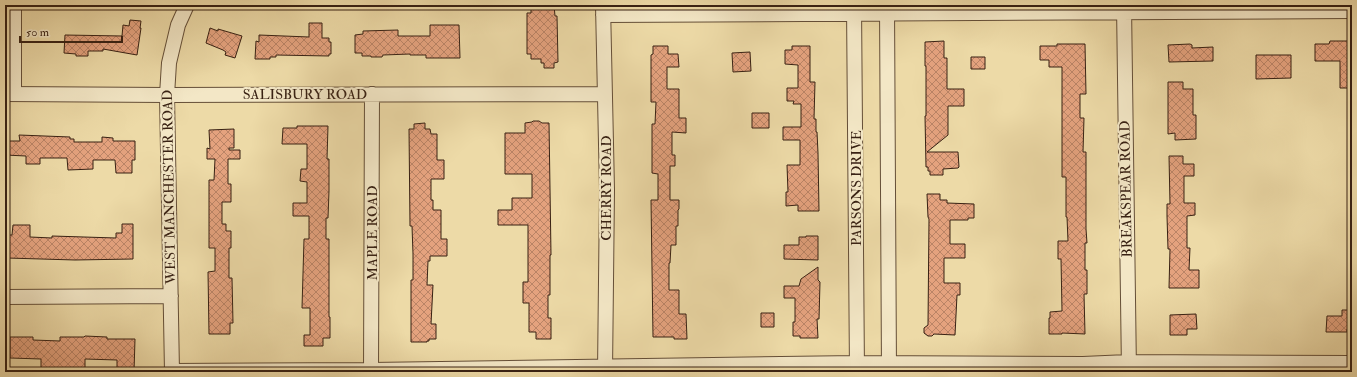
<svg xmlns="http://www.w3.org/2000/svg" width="1357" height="377" viewBox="0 0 1357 377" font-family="'IM FELL Double Pica',serif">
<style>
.building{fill:url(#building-cross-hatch);stroke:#382113}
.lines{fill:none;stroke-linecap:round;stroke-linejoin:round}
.minor-casing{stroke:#654f38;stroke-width:16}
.minor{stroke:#f3e7c6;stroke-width:14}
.labels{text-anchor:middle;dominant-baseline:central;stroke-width:4;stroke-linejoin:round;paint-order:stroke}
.street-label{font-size:14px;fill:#382113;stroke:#f3e7c6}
</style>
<defs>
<pattern id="building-cross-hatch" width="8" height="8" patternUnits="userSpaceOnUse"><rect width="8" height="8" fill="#e4a27e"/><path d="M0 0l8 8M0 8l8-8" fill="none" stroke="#ba8466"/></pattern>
</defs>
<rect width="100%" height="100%" fill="#eddaa7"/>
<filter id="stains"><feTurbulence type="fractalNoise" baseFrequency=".005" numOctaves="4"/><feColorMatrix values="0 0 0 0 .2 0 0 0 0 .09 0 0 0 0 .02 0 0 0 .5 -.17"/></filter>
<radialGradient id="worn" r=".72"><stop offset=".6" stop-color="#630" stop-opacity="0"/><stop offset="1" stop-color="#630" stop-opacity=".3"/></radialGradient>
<path class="building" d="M531,5H554L555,16H557L558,62L554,63V68H544V63H541V59H531V54H527V13H531Z
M130,20L141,21L140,28H141L137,55L103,49V51H88V56H76V54L64,53L65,35L122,36L123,25L129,26Z
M309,23H322V38H329V42H331V54H329V56L276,55V57H270V59H255L256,41L259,42V35L309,37Z
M430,25H459L460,58H426V55H410V54L383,55L382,57H371V56H362V53H355V35L363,34V31L398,30V36H430Z
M210,28L218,31V29L242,36L235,58L225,55L226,52L223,50L206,43Z
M944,41V58H947V89H964V106H948V135L927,152H958L959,167L958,168L943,169V175H930V171H928V167H926L925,116H926V66H925V42Z
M1330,41H1349V45H1352V88H1340V61H1315V44H1329Z
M1057,44H1085L1086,94H1080V118H1084L1083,152H1086V229L1087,243H1085V270H1087V294H1084L1085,334L1062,333V334H1049V318H1050V312L1062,311L1061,259H1058V241H1068L1067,217H1066V177H1062V67H1049V60H1040V46H1057Z
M1190,44L1192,45V48L1213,47V61L1169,62L1168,45Z
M653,46H668V54H678L679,67H667V89H679V118H686V133L672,132V155H675V166H670V200H679V209L678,210V226H676V245H671L670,263H669V290H679V314H686L687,339H674V337H653L651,200H658V174L652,173V124H655L656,102H651V55L653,54Z
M792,46H810V82H815L814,119H816V132H817L818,153L819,211H798V205L786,206V192H788L787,165H800V140H783V127H801V104H793L794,101H787V88H798V65L785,64V50H792Z
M750,52L751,71L733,72L732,53Z
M1256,55H1291V78L1256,79Z
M971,57H985V69H971Z
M1168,82H1183V89H1193V115H1196V139L1175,140V133L1168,134Z
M752,113H769V128H752Z
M533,121H539L542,123H549L551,255H550V295H548V318H551V339H536V332H529V303H523V282H528V225H498V210H512V198H532V174H505V133H525V123L532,122Z
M425,123V129H430L431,134H437V160H444V179H431V200H433V210H441V239H447V256H430V261H428L427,285H433L431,324H436V339H429V341H427V342H411V280H413V254L412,226H410L409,129H414V124Z
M297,126H328L327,159H329V191L328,218H326V239H329V317H330V338H323V346H304V335H310V308H302L304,239H309V216H293V203H307V182L300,181L301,169H307V144H282L283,128H297Z
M234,129V148H229V150H240V159H228V184H231V202H222V224H226V231H231V248H229V278H232L233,323H230V334H209L208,272L215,271V248H209V180H214L215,159H207V148L210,149L209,130Z
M19,135L70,137V139H74V142H102V137L113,138V141H135V160H132V173H116L115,160H93V169L68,170L67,158H40V164H26V156L5,155V141H20Z
M1169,156H1183V164H1194V176H1184V203H1195V215L1187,216V248H1190L1189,270H1199V288H1169L1170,249H1168L1167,216V204H1170Z
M927,194H940V200H947V203L974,204V218H968V220H950V244H965V258H944V283H960V295H957L955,335L934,334L932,336H928L924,333V328L928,325L929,219L928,217Z
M122,224H133V259L75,260L7,258V251H5V235H12L13,225H30V237L52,238V236L116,238V233H122Z
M806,236H818V260L784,259V245H799V237H806Z
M818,267V280L820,282L819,319H817L818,338H800V336H793V322H795V298H784V286H799L801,279Z
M1342,310H1352V329H1347V332H1326L1327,316H1342Z
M761,313H774V327H761Z
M1196,314L1197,329H1187V335H1170V315Z
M85,336L107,337V339H135L134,372H117V360L85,359V369L68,368V372H41V359L10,358V337H33V340L60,341V337H84Z"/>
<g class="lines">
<g class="minor-casing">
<path id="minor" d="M603,5L607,190L605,372
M854,5L857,372
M887,5L889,372
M1124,5L1129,372
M603,15L1352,11
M5,94L167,95L605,94
M14,94V5
M5,297L171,296
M172,371L371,370L857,363L1083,364L1128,362L1352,363
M172,372L167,95L169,63L178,25L187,5
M371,372L372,94"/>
</g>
<use href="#minor" class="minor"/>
</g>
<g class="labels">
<g class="street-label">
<text x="305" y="94">SALISBURY ROAD</text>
<text transform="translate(169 187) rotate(-91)">WEST MANCHESTER ROAD</text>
<text transform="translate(606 188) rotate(-90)">CHERRY ROAD</text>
<text transform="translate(856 188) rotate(-90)">PARSONS DRIVE</text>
<text transform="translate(1126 189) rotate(-91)">BREAKSPEAR ROAD</text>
<text transform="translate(372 233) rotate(-90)">MAPLE ROAD</text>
</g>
</g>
<rect width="1357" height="377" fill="none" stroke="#eddaa7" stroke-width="20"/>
<rect x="6" y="6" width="1345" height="365" fill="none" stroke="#382113" stroke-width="2"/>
<rect x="10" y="10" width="1337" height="357" fill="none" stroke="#382113"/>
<path d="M20 36v6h102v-6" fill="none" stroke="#382113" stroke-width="2"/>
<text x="26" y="36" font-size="12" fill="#382113" stroke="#f3e7c6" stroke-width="3" paint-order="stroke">50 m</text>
<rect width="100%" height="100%" filter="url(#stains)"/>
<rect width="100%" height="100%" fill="url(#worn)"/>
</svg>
